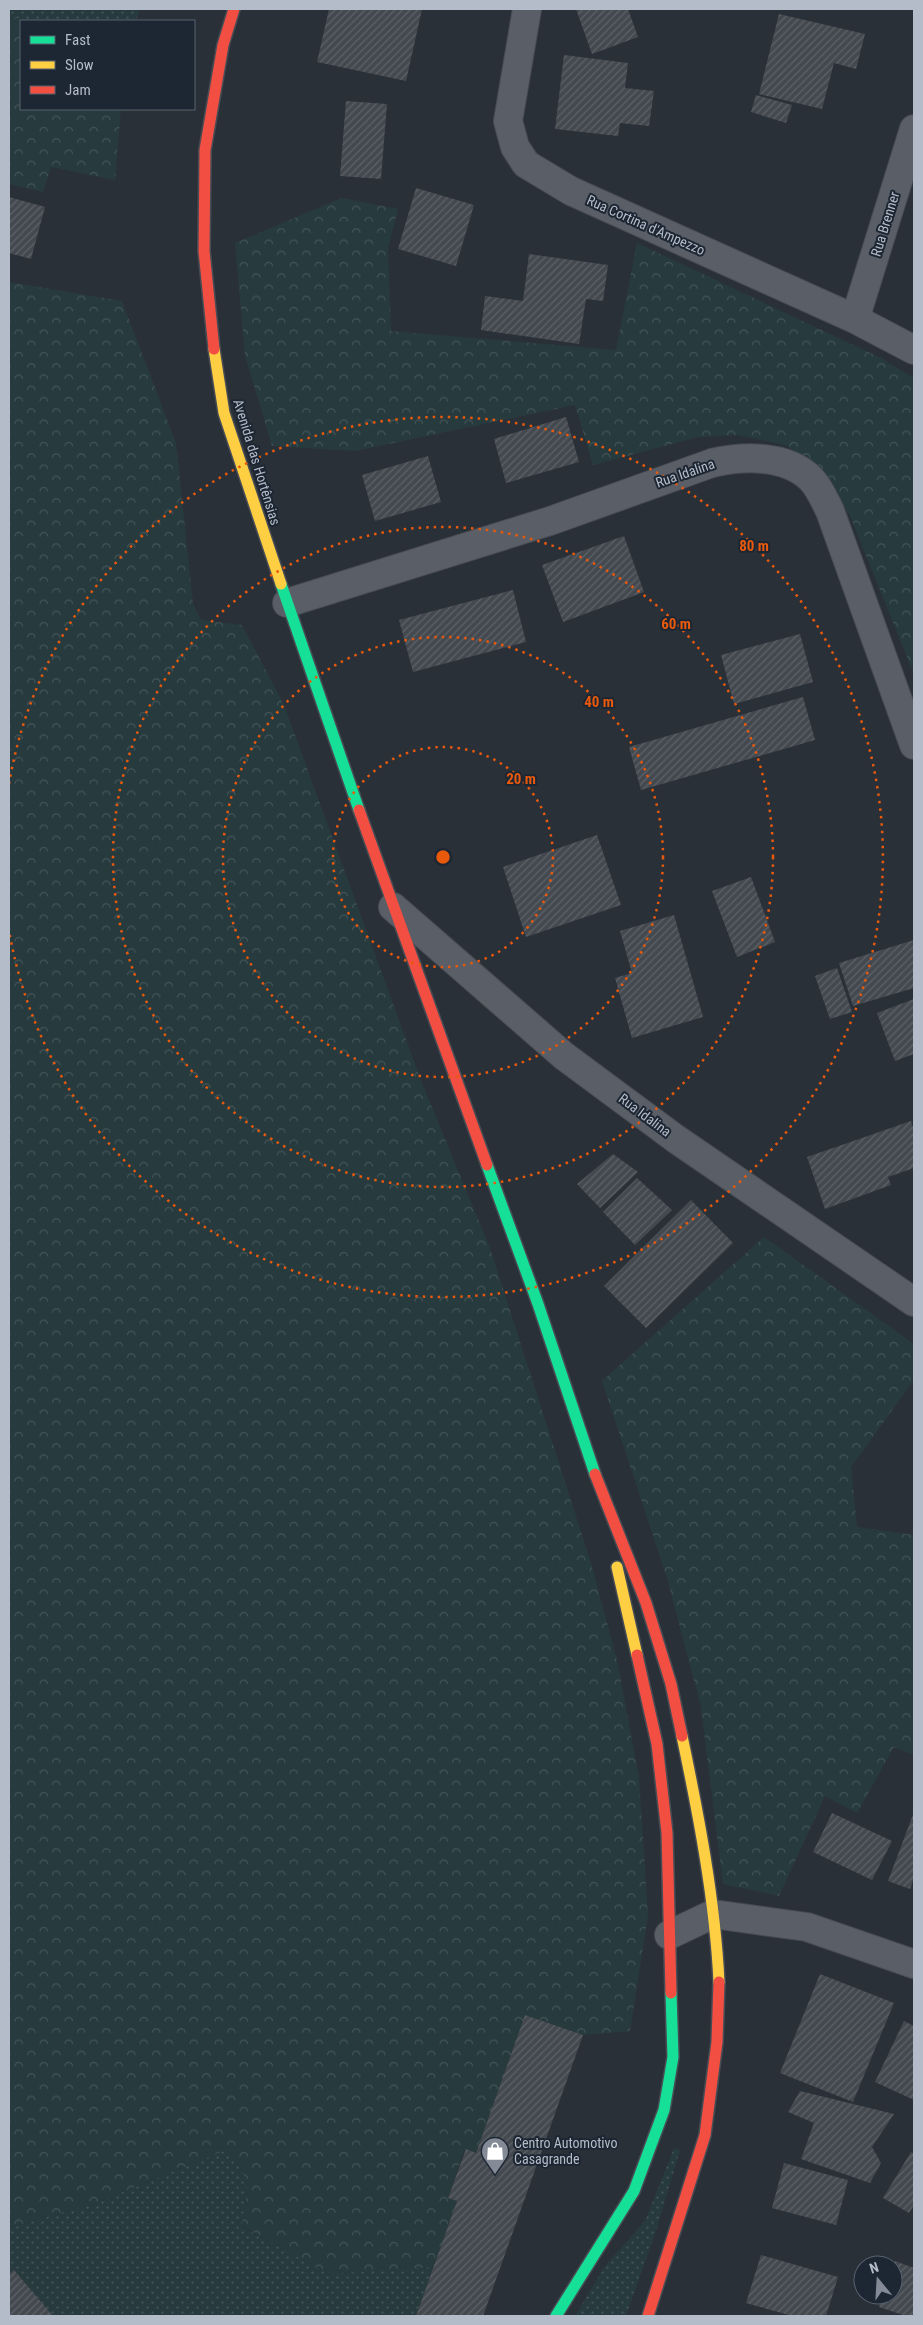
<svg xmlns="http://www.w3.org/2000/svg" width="923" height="2325" viewBox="0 0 923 2325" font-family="'Roboto Condensed',sans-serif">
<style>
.grass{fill:url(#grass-dots)}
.forest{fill:url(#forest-crowns)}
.building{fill:url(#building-hatch)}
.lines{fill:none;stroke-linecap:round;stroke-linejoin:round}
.street-casing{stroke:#484c53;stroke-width:30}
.fast-casing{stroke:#484c55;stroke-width:14}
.slow-casing{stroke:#484c55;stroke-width:14}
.jam-casing{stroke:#484c55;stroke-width:14}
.street{stroke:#5a5e66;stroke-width:28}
.fast{stroke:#16e098;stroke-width:11}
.slow{stroke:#ffcf43;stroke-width:11}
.jam{stroke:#f24e42;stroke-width:11}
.ring{fill:none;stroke:#e8590c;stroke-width:2.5;stroke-dasharray:2.5 5}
.labels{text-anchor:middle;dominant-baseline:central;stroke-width:4;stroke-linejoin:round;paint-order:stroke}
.street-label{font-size:14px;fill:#b4bcc9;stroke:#1d2633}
.poi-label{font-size:14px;fill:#b4bcc9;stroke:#1d2633;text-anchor:start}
.centre{fill:#e8590c;stroke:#1d2633;stroke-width:2.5}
.ring-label{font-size:15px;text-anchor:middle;font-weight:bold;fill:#e8590c;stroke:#1d2633;stroke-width:4;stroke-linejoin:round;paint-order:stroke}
</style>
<defs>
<pattern id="grass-dots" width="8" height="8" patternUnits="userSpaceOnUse" patternTransform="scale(1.25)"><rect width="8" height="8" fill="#273a3e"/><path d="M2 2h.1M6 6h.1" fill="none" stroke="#445559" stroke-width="1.8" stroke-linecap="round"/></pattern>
<pattern id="forest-crowns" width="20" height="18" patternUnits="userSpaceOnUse" patternTransform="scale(1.25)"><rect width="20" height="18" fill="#273a3e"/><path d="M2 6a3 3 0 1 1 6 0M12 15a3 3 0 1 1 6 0" fill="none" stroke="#445559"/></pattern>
<pattern id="building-hatch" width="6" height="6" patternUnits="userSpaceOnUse" patternTransform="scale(1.25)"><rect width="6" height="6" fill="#444950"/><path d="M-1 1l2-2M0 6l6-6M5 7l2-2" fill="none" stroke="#5d6168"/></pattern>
</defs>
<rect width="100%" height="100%" fill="#2a3038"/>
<path class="grass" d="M9,9H140L136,21H27L9,16Z
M674,2148L680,2150L656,2231L626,2316H575L605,2266L645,2221Z
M228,2149L248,2182L242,2227L328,2273L433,2267L416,2316H9V2227L93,2204Z"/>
<path class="forest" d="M9,16L27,21H21V109H121L115,180L51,167L43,192L9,184Z
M342,198L398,209L388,248L391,331L616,350L637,243L881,358L912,377L914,379V674L850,516L832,485L815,464L785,445L738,435L698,437L593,465L575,405L355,451L272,446L245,355L235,243Z
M9,282L122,301L176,443L193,604L201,620L242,625L284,705L422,1083L490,1248L591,1563L617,1660L639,1778L648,1915L630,2031L583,2035L525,2015L476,2153L464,2151L448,2197L457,2201L433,2267L328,2274L242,2226L248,2182L228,2149L93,2204L9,2227Z
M764,1237L914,1344V1380L851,1467L857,1527L914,1535V1755L894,1747L857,1813L825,1796L779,1896L723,1884L701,1707L667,1578L602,1381Z"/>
<path class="building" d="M329,9H422L406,81L317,62Z
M576,9H628L638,37L592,54Z
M779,14L865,34L856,69L834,63L822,109L759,94Z
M564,55L628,63L625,88L654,91L649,126L620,123L618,136L555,129Z
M756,95L792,105L786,123L751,112Z
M346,101L387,104L381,179L340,176Z
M416,188L474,205L456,266L398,249Z
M9,197L45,207L31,259L9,253Z
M529,254L608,265L603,301L586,299L579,344L481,330L485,296L523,301Z
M566,417L579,462L506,483L494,439Z
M428,456L441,502L375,521L362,475Z
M624,536L644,592L563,622L542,565Z
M513,590L526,642L413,672L399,620Z
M800,634L813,682L734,704L721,655Z
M803,697L815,740L641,790L629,747Z
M597,835L621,905L526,937L503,867Z
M751,877L775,942L737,957L712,891Z
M674,915L703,1017L632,1038L615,978L632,973L620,931Z
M914,940V988L853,1006L839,963Z
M837,968L852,1012L830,1019L815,976Z
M914,999V1054L895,1061L877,1013Z
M911,1121L914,1131V1168L888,1177L891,1185L825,1209L807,1157Z
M613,1154L638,1172L600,1208L577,1184Z
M637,1178L672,1210L635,1245L603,1212Z
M691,1200L733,1243L646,1328L604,1286Z
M914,1812V1877L910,1889L888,1881Z
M832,1813L892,1841L872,1880L813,1852Z
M820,1974L894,2003L853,2102L780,2073Z
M525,2015L583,2035L483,2316H416L457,2201L448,2198L466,2149L476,2153Z
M904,2021L914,2026V2100L875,2082Z
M800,2091L894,2114L872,2147L881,2163L870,2183L801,2159L814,2123L788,2112Z
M911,2152L914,2154V2205L909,2213L883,2198Z
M784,2163L848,2180L836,2225L772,2208Z
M761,2255L838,2277L826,2316H792L746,2303Z
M895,2261L914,2268V2316H906L879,2307L883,2295H893Z
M14,2270L53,2316H9V2274Z"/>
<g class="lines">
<g class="street-casing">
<path id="street" d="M527,9L508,121L515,147L526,164L571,191L855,319L914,350
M855,319L914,129
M287,603L550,521L712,463C743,456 786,454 811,479C819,487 825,501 830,511L914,745
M393,907L564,1056L676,1139L914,1302
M669,1935L713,1914L807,1927L914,1964"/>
</g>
<g class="fast-casing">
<path id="fast" d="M281,584L359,810
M487,1165L538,1304L595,1474
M556,2316L634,2191L664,2110L673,2057L671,1993"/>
</g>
<g class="slow-casing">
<path id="slow" d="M214,349L224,413L281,584
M617,1567L637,1655
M682,1736C699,1817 715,1900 719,1982"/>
</g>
<g class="jam-casing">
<path id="jam" d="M214,349L204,251L205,150L223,45L234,9
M359,810L487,1165
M595,1474L646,1603L671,1684L682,1736
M637,1655L657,1744L667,1833L671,1993
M648,2316L705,2135L717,2042L719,1982"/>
</g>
<use href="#street" class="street"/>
<use href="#fast" class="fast"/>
<use href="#slow" class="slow"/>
<use href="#jam" class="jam"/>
</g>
<g class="ring">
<circle cx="443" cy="857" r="110"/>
<circle cx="443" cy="857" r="220"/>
<circle cx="443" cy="857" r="330"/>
<path d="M9 784A440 440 0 1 1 9 930"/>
</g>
<defs>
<g id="shop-pin" transform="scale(1.4375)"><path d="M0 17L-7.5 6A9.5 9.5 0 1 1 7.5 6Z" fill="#848b96" stroke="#1d2633"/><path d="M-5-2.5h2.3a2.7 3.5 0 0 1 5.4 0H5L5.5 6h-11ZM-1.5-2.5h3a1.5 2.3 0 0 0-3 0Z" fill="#fff"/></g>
</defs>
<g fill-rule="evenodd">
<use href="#shop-pin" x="495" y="2151"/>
</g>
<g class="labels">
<g class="street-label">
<text transform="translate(885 224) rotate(-73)">Rua Brenner</text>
<text transform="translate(646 225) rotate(24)">Rua Cortina d'Ampezzo</text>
<text transform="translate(257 462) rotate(73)">Avenida das Hortênsias</text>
<text transform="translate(685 473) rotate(-19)">Rua Idalina</text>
<text transform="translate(645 1115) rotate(37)">Rua Idalina</text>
</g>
<g class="poi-label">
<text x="514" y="2143">Centro Automotivo<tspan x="514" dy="16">Casagrande</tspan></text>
</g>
</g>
<circle cx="443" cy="857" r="8" class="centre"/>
<g class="ring-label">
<text x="754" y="551">80 m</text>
<text x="676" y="629">60 m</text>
<text x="599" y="707">40 m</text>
<text x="521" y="784">20 m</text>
</g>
<rect width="923" height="2325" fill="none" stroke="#b4bcc9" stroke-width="20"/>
<rect x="20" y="20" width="175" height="90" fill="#1d2633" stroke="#59626f"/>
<rect x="30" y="36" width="25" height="8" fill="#16e098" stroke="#59626f"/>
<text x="65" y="45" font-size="15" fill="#b4bcc9">Fast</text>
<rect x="30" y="61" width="25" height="8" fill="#ffcf43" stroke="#59626f"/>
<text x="65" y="70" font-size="15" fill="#b4bcc9">Slow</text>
<rect x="30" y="86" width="25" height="8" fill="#f24e42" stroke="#59626f"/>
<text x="65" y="95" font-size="15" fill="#b4bcc9">Jam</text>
<g transform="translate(878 2280) rotate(342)"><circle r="24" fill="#1d2633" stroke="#59626f"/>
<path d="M0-4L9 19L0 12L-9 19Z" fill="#848b96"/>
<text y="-8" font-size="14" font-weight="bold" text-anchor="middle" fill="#b4bcc9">N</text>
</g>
</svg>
